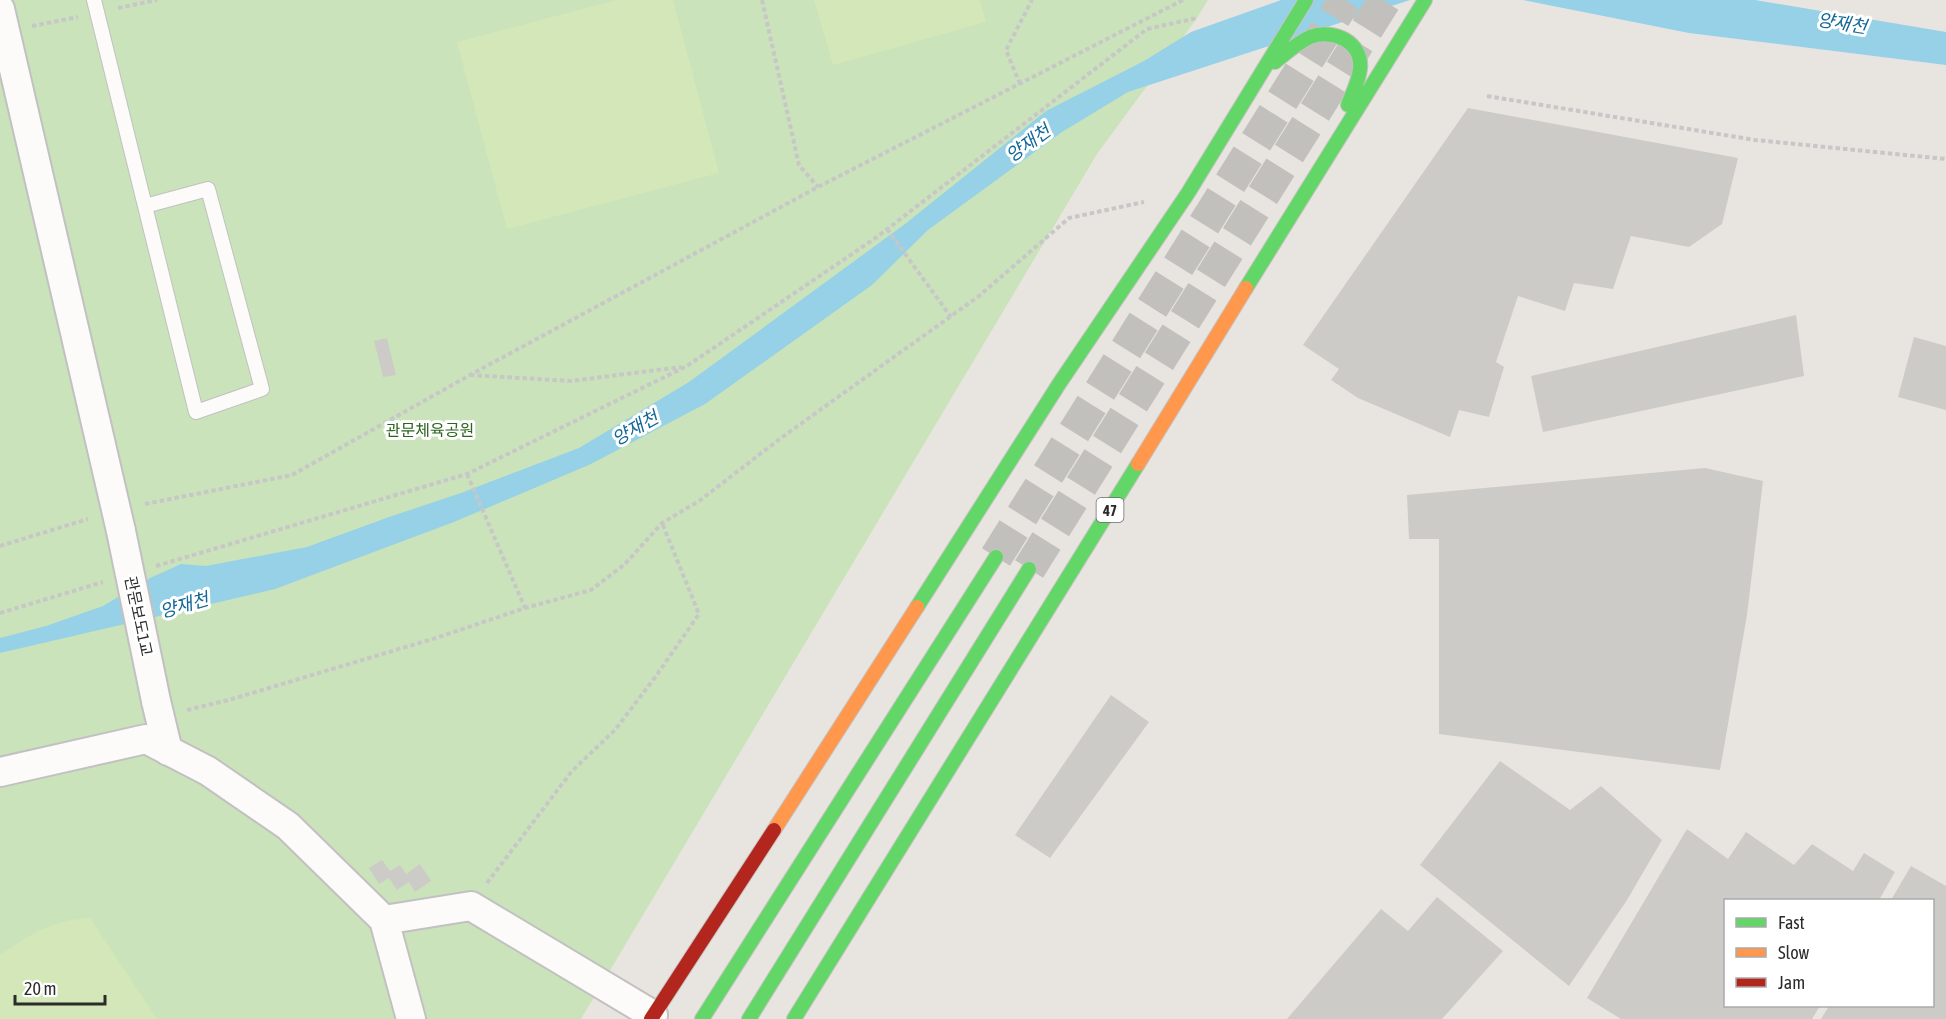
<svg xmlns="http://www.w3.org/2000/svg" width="1946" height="1019" viewBox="0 0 1946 1019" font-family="'Asap Condensed','Noto Sans KR',sans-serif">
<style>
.green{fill:#cae3ba}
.pitch{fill:#d4e7b8}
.water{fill:#96d1e8}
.building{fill:#cdcbc7}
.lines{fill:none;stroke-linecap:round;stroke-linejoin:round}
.highway-tunnel{stroke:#c2c0bc;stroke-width:33;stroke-dasharray:33 16;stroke-linecap:butt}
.lane-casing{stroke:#c2c1c1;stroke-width:16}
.street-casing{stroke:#c2c1c1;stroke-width:32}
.fast-casing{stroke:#c5c3c1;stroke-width:16}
.slow-casing{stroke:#c5c3c1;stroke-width:16}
.jam-casing{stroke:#c5c3c1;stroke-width:16}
.path{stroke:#c8c7c7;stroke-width:4;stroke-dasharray:4.5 3;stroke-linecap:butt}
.lane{stroke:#fcfbfa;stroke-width:14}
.street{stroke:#fcfbfa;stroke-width:28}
.fast{stroke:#63d668;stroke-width:14}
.slow{stroke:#ff974d;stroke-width:14}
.jam{stroke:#b3261e;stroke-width:14}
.street-bridge-casing{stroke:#c2c1c1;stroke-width:32;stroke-linecap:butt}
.street-bridge{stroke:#fcfbfa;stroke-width:28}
.labels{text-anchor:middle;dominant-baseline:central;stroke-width:6;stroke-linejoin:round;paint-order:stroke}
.shield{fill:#fff;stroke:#6b6b6b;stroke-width:1.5}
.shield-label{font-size:15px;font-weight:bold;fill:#2b2b2b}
.park-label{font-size:16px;fill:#2a661c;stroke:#fff}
.street-label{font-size:16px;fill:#2b2b2b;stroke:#fff}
.water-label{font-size:18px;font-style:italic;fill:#116798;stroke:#fff}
</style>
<rect width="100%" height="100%" fill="#e8e5e0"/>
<path class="green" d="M0,0H1208L1197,18L1097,154L581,1019H0Z"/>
<path class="pitch" d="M617,0H673L719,173L507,229L457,42Z
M814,0H980L986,22L833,65Z
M90,918L157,1019H0V955C34,933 48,921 90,918Z"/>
<path class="water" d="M1281,0H1410L1128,92L1062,132L928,230L872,285L705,404L591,464L454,522L275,589L0,653V638L46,626L103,606L150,578L181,564L206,566L307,547L389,517L461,493L579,448L689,382L905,224L1046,111L1144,61L1191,32Z
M1523,0H1755L1946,32V65L1689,33Z"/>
<path class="building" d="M1468,108L1738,158L1722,224L1689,247L1631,236L1613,289L1574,283L1565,311L1518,296L1496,362L1504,367L1489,417L1459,410L1450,437L1358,398L1331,380L1339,369L1303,345Z
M1796,315L1804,376L1543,432L1531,376Z
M1914,337L1946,346V410L1898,397Z
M387,338L396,375L383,377L374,341Z
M1705,468L1763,481L1747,615L1720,770L1439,734V539H1409L1407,495Z
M1111,695L1149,722L1050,858L1015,835Z
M1500,761L1570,810L1601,786L1662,840L1627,900L1569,986L1420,865Z
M1687,829L1728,859L1746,832L1794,865L1812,844L1853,871L1864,853L1895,872L1879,900H1726V1006H1820L1812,1019H1621L1587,998Z
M382,860L390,871L400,865L406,874L420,864L431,881L415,892L409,882L397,890L389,878L379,884L369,868Z
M1911,866L1946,886V1019H1821L1829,1006H1932V900H1891Z
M1437,897L1503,951L1442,1019H1287L1381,909L1408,931Z"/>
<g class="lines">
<path class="highway-tunnel" d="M996,557L1345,0
M1029,569L1385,0"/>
<g class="lane-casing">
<path id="lane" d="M94,0L196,412L262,389L208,189L145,206"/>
</g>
<g class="street-casing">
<path id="street" d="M0,9L121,531
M156,701L168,751
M0,772L146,739L208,771L288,826L384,920L471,906L653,1015
M384,920L411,1019"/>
</g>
<g class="fast-casing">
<path id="fast" d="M1275,62C1286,53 1297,43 1310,37C1333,28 1363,42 1360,69C1359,81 1352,94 1348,105
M1246,288L1425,0
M917,607L1059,384L1188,193L1306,0
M702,1019L996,557
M749,1019L1029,569
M794,1019L1138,464"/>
</g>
<g class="slow-casing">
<path id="slow" d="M1138,464L1246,288
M774,830L917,607"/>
</g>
<g class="jam-casing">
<path id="jam" d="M651,1019L774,830"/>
</g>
<path class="path" d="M762,0L799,165L818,187
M118,8L157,0
M32,26L78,17
M1020,84L1006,50L1032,0
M1487,96L1755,140L1946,159
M887,229L951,317
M470,375L571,381L681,367
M467,474L525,608
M145,504L292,475L470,375L818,187L1183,0
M0,546L88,519
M156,566L467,474L687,366L877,237L1147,29L1197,18
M0,613L103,582
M187,710L229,700L439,637L525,608L591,590L625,564L662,523L699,501L781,438L979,296L1069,218L1144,202
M487,883L572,771L615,730L656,676L699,614L662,523"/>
<use href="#lane" class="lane"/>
<use href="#street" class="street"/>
<use href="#fast" class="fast"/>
<use href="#slow" class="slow"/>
<use href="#jam" class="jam"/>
<g class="street-bridge-casing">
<path id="street-bridge" d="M121,531L156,701"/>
</g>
<use href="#street-bridge" class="street-bridge"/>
</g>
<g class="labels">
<rect class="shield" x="1096.5" y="498" width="27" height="24" rx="4.5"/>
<g class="shield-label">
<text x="1110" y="510">47</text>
</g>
<g class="park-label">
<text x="430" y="430">관문체육공원</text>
</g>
<g class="street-label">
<text transform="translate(139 616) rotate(78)">관문보도1교</text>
</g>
<g class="water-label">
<text transform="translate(1842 23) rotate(9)">양재천</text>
<text transform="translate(1028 143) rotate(-36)">양재천</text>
<text transform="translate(635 428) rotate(-30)">양재천</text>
<text transform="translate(184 605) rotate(-16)">양재천</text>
</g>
</g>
<rect x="1724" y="899" width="210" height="108" fill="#ffffff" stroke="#aaaaaa" stroke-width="1.5"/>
<rect x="1736" y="918" width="30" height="9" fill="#63d668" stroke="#aaaaaa" stroke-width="1.5"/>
<text x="1778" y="929" font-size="18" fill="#2b2b2b">Fast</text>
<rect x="1736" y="948" width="30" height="9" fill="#ff974d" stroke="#aaaaaa" stroke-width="1.5"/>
<text x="1778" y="959" font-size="18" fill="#2b2b2b">Slow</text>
<rect x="1736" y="978" width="30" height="9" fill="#b3261e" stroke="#aaaaaa" stroke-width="1.5"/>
<text x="1778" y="989" font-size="18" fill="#2b2b2b">Jam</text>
<path d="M15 995v9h90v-9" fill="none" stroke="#2b2b2b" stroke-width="3"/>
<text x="24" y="995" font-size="18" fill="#2b2b2b" stroke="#ffffff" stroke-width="4.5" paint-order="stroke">20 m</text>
</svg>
